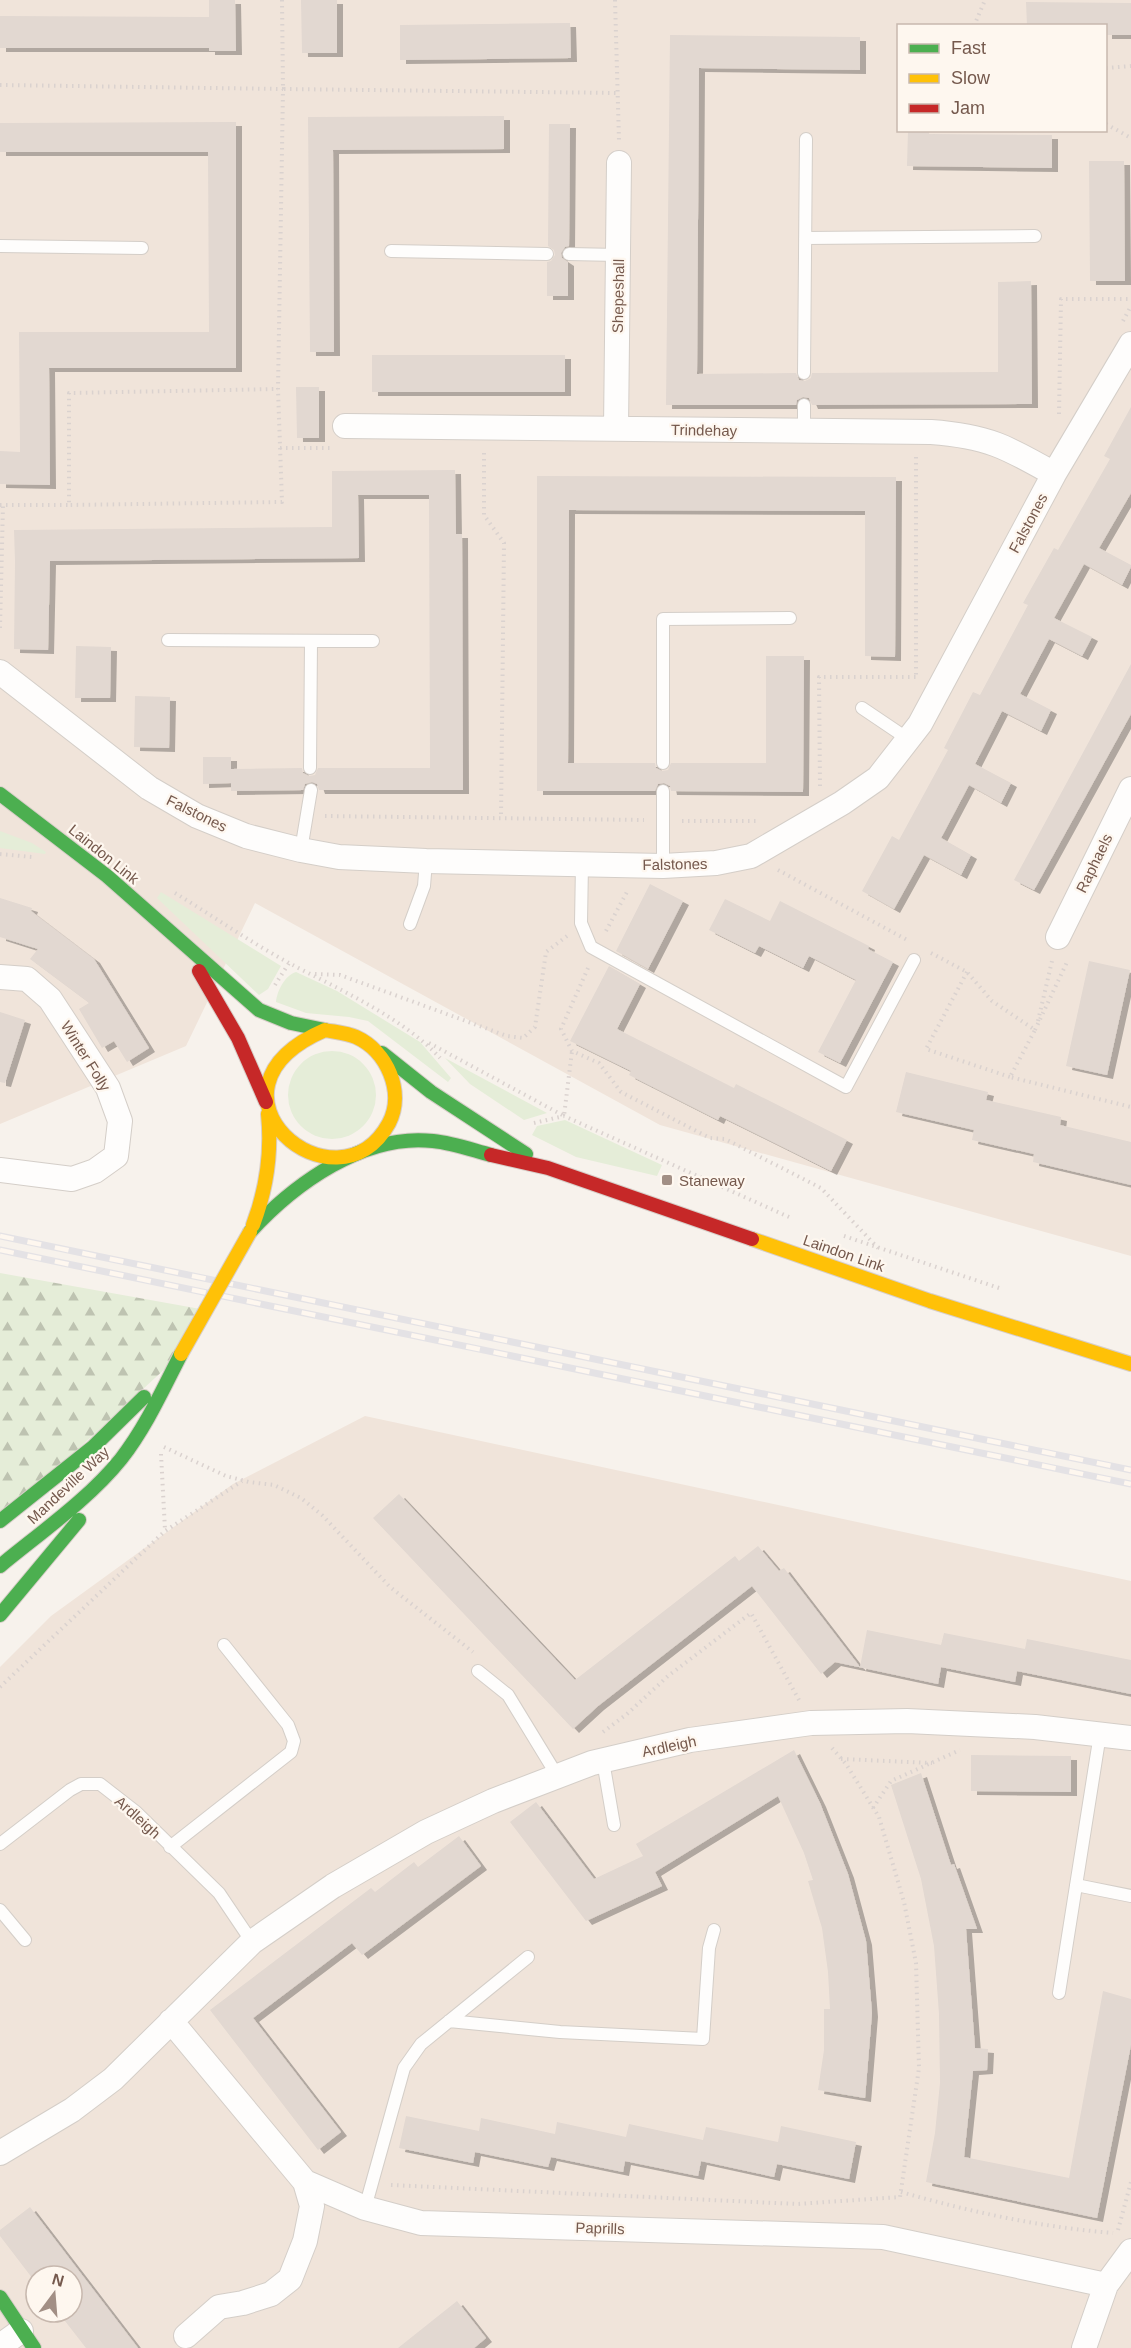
<svg xmlns="http://www.w3.org/2000/svg" width="1131" height="2348" viewBox="0 0 1131 2348" font-family="Arial,sans-serif">
<style>
.residential{fill:#f0e4da;fill-rule:evenodd}
.grass{fill:#e5edd8}
.forest{fill:url(#forest-firs)}
.building{fill:#e2d8d1;filter:url(#shadow)}
.lines{fill:none;stroke-linecap:round;stroke-linejoin:round}
.lane-casing{stroke:#d4cec8;stroke-width:14}
.street-casing{stroke:#d4cec8;stroke-width:26}
.fast-casing{stroke:#d7cec8;stroke-width:16}
.slow-casing{stroke:#d7cec8;stroke-width:16}
.jam-casing{stroke:#d7cec8;stroke-width:16}
.path{stroke:#dad2cf;stroke-width:4;stroke-dasharray:1.5 4.5;stroke-linecap:butt}
.lane{stroke:#fefdfc;stroke-width:12}
.street{stroke:#fefdfc;stroke-width:24}
.fast{stroke:#4caf50;stroke-width:14}
.slow{stroke:#ffc107;stroke-width:14}
.jam{stroke:#c62828;stroke-width:14}
.rail-casing{stroke:#e4e2e5;stroke-width:7}
.rail{stroke:#fef7ef;stroke-width:4.5;stroke-dasharray:14;stroke-linecap:butt}
.slow-bridge-casing{stroke:#d7cec8;stroke-width:16;stroke-linecap:butt}
.slow-bridge{stroke:#ffc107;stroke-width:14}
.poi-dot{fill:#a28f85;stroke:#fef7ef;stroke-width:2}
.labels{text-anchor:middle;dominant-baseline:central;stroke-width:4.5;stroke-linejoin:round;paint-order:stroke}
.street-label{font-size:15px;fill:#75594d;stroke:#fef7ef}
.poi-label{font-size:15px;fill:#75594d;stroke:#fef7ef;text-anchor:start}
</style>
<defs>
<pattern id="forest-firs" width="22" height="20" patternUnits="userSpaceOnUse" patternTransform="scale(1.5)"><rect width="22" height="20" fill="#e5edd8"/><path d="M5 1l3.5 6h-7zM16 11l3.5 6h-7z" fill="#bec3b1"/></pattern>
<filter id="shadow"><feDropShadow dx="6" dy="4" stdDeviation="0" flood-color="#0004"/></filter>
</defs>
<rect width="100%" height="100%" fill="#f7f2ec"/>
<path class="residential" d="M0,0H1131V1256L660,1125L255,903L186,1046L0,1124ZM898,26H1106V130H898Z
M365,1416L1131,1581V2348H0V1667L51,1616L233,1484ZM36,2276H72V2312H36Z"/>
<path class="grass" d="M0,831L32,843L46,852L45,854L0,848Z
M161,892L281,966L268,989L259,995L157,898Z
M296,972L337,991L420,1042L451,1078L448,1082L368,1021L349,1017L306,1013L276,1002C277,991 285,975 296,972Z
M288 1095a44 44 0 1 1 88 0a44 44 0 1 1-88 0Z
M445,1058L547,1113L524,1120L470,1084Z
M565,1120L662,1165L657,1176L576,1157L532,1135L537,1126Z"/>
<path class="forest" d="M0,1273L206,1310L181,1354L0,1521Z"/>
<path class="building" d="M209,0H235L236,51H209V48H0V16L209,17Z
M301,0H337V53H302Z
M1026,2L1131,3V35H1106V26H1027Z
M570,23L571,58L400,60V25Z
M670,35L860,37V70L699,68L697,374L796,373L799,380L805,381L811,378L812,373L998,372V282L1031,281L1032,404L812,405L809,398L803,397L797,400L796,405H666Z
M504,116V149L333,150L334,352H310L308,117Z
M236,122V368H49L50,485L0,484V451L20,452L19,332H209L208,152H0V123Z
M549,124H570L569,246L565,247L561,253L562,258L568,262V296H547V262L551,261L555,255L554,250L548,246Z
M908,130H929V134L1052,135V168L907,166Z
M1089,161H1124L1125,281H1090Z
M372,355H565V392H372Z
M296,387H319V438H297Z
M1131,407V493L1099,548L1131,565V567L1122,585L1084,564L1054,618L1092,637L1082,656L1049,639L1020,694L1051,710L1041,731L1002,711L975,764L1011,783L1001,803L969,785L941,838L971,855L961,875L924,855L894,909L862,891L892,836L899,840L948,750L944,748L973,692L980,695L1028,605L1023,603L1054,548L1058,550L1110,459L1104,456Z
M455,470L456,534H462L463,790H319L317,784L312,782L305,784L303,790L231,791V783L203,784V757H231V769L302,768L303,773L309,776L315,775L318,768H430L429,495H358L359,558L50,561L48,650L14,649L15,561L14,530L332,527V471Z
M537,476L896,477L895,657L865,656V511L569,510L568,763H655L656,768L662,771L668,770L671,763H766V656H804L803,792L671,791L670,786L664,783L658,784L655,791H537Z
M76,646L111,647L110,698H75Z
M1131,664V714L1034,890L1014,880Z
M135,696L170,697L169,748L134,747Z
M650,884L683,901L648,969L616,951Z
M0,898L32,908L31,911L94,959L149,1048L127,1062L114,1041L102,1048L79,1009L89,1003L30,959L38,949L0,937Z
M725,899L770,921L780,901L869,946L868,949L893,962L840,1063L818,1052L856,980L809,956L803,968L759,946L755,953L709,930Z
M1089,961L1130,970L1107,1075L1066,1066Z
M609,966L640,984L617,1029L734,1088L736,1084L847,1140L831,1171L720,1116L718,1120L629,1075L631,1071L570,1041Z
M0,1012L25,1020L5,1083L0,1082Z
M906,1072L988,1092L986,1100L1061,1117L1060,1125L1131,1142V1185L1033,1162L1034,1154L972,1140L974,1130L896,1112Z
M399,1494L575,1680L735,1556L739,1561L758,1546L779,1571L784,1568L860,1667L867,1630L941,1645L944,1633L1025,1649L1027,1639L1131,1660V1694L1017,1671L1015,1682L941,1667L938,1684L835,1662L821,1674L752,1586L598,1706L573,1729L373,1518Z
M794,1750L820,1803L848,1874L866,1941L872,2013L865,2098L818,2090L824,2050V2009H830L828,1972L822,1928L808,1881L813,1880L804,1853L778,1796L655,1872L662,1886L586,1921L510,1822L536,1802L594,1879L643,1856L636,1844Z
M971,1755L1071,1756V1792L971,1791Z
M921,1773L951,1865L954,1864L977,1929H966L975,2048L988,2049L987,2070L973,2071L964,2157L1069,2178L1103,1991L1131,1999V2045L1097,2218L926,2182L935,2133L940,2083L939,2014L934,1946L921,1879L891,1785Z
M459,1836L481,1866L362,1955L352,1943L253,2018L341,2132L318,2150L210,2010L371,1888L375,1892L414,1862L418,1867Z
M406,2116L479,2131L481,2118L555,2134L557,2122L626,2137L629,2124L703,2140L706,2127L778,2142L781,2126L856,2142L849,2179L777,2164L774,2177L701,2161L698,2176L625,2161L623,2172L551,2157L548,2167L475,2152L473,2163L399,2148Z
M30,2207L138,2348H86L58,2312H72V2276H36V2283L0,2236V2230Z
M457,2301L486,2338L474,2348H398Z"/>
<g class="lines">
<g class="lane-casing">
<path id="lane" d="M805,238L1035,236
M0,246L142,248
M391,251L547,254
M569,254L618,255
M804,373L806,139
M804,431V405
M168,640L373,641
M862,708L908,739
M663,763V619L790,618
M310,768L311,641
M301,850L311,790
M582,864L581,923L591,947L846,1087L914,960
M663,866V791
M410,924L424,886L426,861
M478,1671L508,1695L558,1777
M603,1761L614,1825
M0,1844L70,1790L81,1784H100L136,1812L219,1893L252,1942
M170,1847L291,1752L294,1741L288,1725L224,1645
M1076,1885L1131,1896
M0,1910L25,1940
M1059,1993L1100,1734
M449,2021L560,2032L703,2039L709,1948L714,1930
M365,2208L404,2068L421,2044L528,1957"/>
</g>
<g class="street-casing">
<path id="street" d="M345,426L931,432C987,436 1007,447 1054,474
M616,429L619,163
M0,672L149,788L197,816L246,836L301,850L339,857L426,861L663,866L716,863L751,856L842,803L878,778L920,724L1054,474L1131,344
M1058,937L1131,789
M0,977L27,979L50,999L108,1088L120,1121L116,1156L95,1171L72,1179L0,1170
M171,2021L305,2182L365,2208L421,2223L883,2237L1106,2285
M0,2153L72,2110L113,2079L252,1942L333,1886L426,1832L493,1801L592,1763L690,1740L811,1723L907,1721L1035,1727L1131,1738
M186,2336L219,2307L243,2303L271,2294L290,2279L305,2241L312,2206L305,2182
M0,2346L21,2331
M1084,2348L1106,2285L1131,2251"/>
</g>
<g class="fast-casing">
<path id="fast" d="M0,794L107,876L259,1010L291,1023L325,1030
M382,1053L431,1092L526,1154
M250,1232C294,1184 364,1133 433,1141C453,1143 472,1150 491,1155
M0,1521L93,1447L144,1397
M0,1566C40,1533 89,1499 121,1459C146,1427 163,1389 181,1354
M0,1615L79,1520
M0,2297L34,2348"/>
</g>
<g class="slow-casing">
<path id="slow" d="M325,1030C335,1032 347,1033 356,1037C387,1051 405,1092 389,1123C337,1219 184,1091 325,1030Z
M253,1225C267,1188 272,1153 268,1114
M752,1239L930,1301L1131,1364"/>
</g>
<g class="jam-casing">
<path id="jam" d="M199,971L238,1038L266,1102
M491,1155L548,1168L752,1239"/>
</g>
<path class="path" d="M282,0L283,89L618,93
M615,0L619,140
M974,26L985,0
M1106,68L1131,66
M0,85L283,89L278,389L282,502L69,505V393L278,389
M1106,124L1131,138
M1123,321L1131,306
M1059,414L1061,299H1131
M280,448H330
M484,453V515L504,543L501,818
M916,457V675
M0,505H69
M0,628L3,505
M820,786L819,677H916
M325,816L644,820
M682,821H758
M0,854L32,857
M778,870L909,941
M175,893C213,916 250,942 289,963C338,989 404,1018 440,1058
M606,931L628,890
M931,953L967,972L992,1001L1035,1030L1010,1077L1131,1107
M588,968L561,1029L572,1051L599,1063L621,1092L710,1138L725,1139L821,1188L878,1248
M967,972L926,1049L1010,1077
M315,974L340,975L507,1036L523,1038L535,1027L546,952L567,936
M275,985L289,963
M1038,1021L1052,961
M1035,1030L1068,960
M429,1043L564,1116L572,1051
M534,1123L564,1116L789,1217
M844,1236L1002,1289
M164,1447L226,1476L249,1482L274,1485L301,1498L322,1515L390,1587L473,1652
M161,1454L165,1530
M0,1687L165,1531L242,1481
M603,1732L627,1714L668,1676L751,1613L799,1700
M841,1759L932,1763
M873,1808L891,1781L960,1750
M391,2185L797,2204L900,2197L919,2068L916,1963L904,1902L879,1817L846,1764L832,1748
M901,2192C971,2212 1040,2227 1113,2233
M1118,2230L1131,2182"/>
<use href="#lane" class="lane"/>
<use href="#street" class="street"/>
<use href="#fast" class="fast"/>
<use href="#slow" class="slow"/>
<use href="#jam" class="jam"/>
<g class="rail-casing">
<path id="rail" d="M0,1236L1131,1470
M0,1250L1131,1484"/>
</g>
<use href="#rail" class="rail"/>
<g class="slow-bridge-casing">
<path id="slow-bridge" d="M181,1354L250,1232"/>
</g>
<use href="#slow-bridge" class="slow-bridge"/>
</g>
<rect class="poi-dot" x="661" y="1174" width="12" height="12" rx="3"/>
<g class="labels">
<g class="street-label">
<text transform="translate(618 296) rotate(-89)">Shepeshall</text>
<text transform="translate(704 430) rotate(1)">Trindehay</text>
<text transform="translate(1028 523) rotate(-62)">Falstones</text>
<text transform="translate(197 813) rotate(26)">Falstones</text>
<text transform="translate(104 854) rotate(39)">Laindon Link</text>
<text transform="translate(1094 863) rotate(-64)">Raphaels</text>
<text transform="translate(675 864) rotate(-1)">Falstones</text>
<text transform="translate(86 1056) rotate(58)">Winter Folly</text>
<text transform="translate(844 1253) rotate(19)">Laindon Link</text>
<text transform="translate(68 1485) rotate(-43)">Mandeville Way</text>
<text transform="translate(669 1746) rotate(-12)">Ardleigh</text>
<text transform="translate(138 1817) rotate(42)">Ardleigh</text>
<text transform="translate(600 2228) rotate(2)">Paprills</text>
</g>
<g class="poi-label">
<text x="679" y="1180">Staneway</text>
</g>
</g>
<rect x="897" y="24" width="210" height="108" fill="#fef7ef" stroke="#c7b8ae" stroke-width="1.5"/>
<rect x="909" y="44" width="30" height="9" fill="#4caf50" stroke="#c7b8ae" stroke-width="1.5"/>
<text x="951" y="54" font-size="18" fill="#75594d">Fast</text>
<rect x="909" y="74" width="30" height="9" fill="#ffc107" stroke="#c7b8ae" stroke-width="1.5"/>
<text x="951" y="84" font-size="18" fill="#75594d">Slow</text>
<rect x="909" y="104" width="30" height="9" fill="#c62828" stroke="#c7b8ae" stroke-width="1.5"/>
<text x="951" y="114" font-size="18" fill="#75594d">Jam</text>
<g transform="translate(54 2294) rotate(16)"><circle r="28" fill="#fef7ef" stroke="#c7b8ae" stroke-width="1.5"/>
<path d="M0-4.5L10 22L0 15L-10 22Z" fill="#a28f85"/>
<text y="-9" font-size="16" font-weight="bold" text-anchor="middle" fill="#75594d">N</text>
</g>
</svg>
